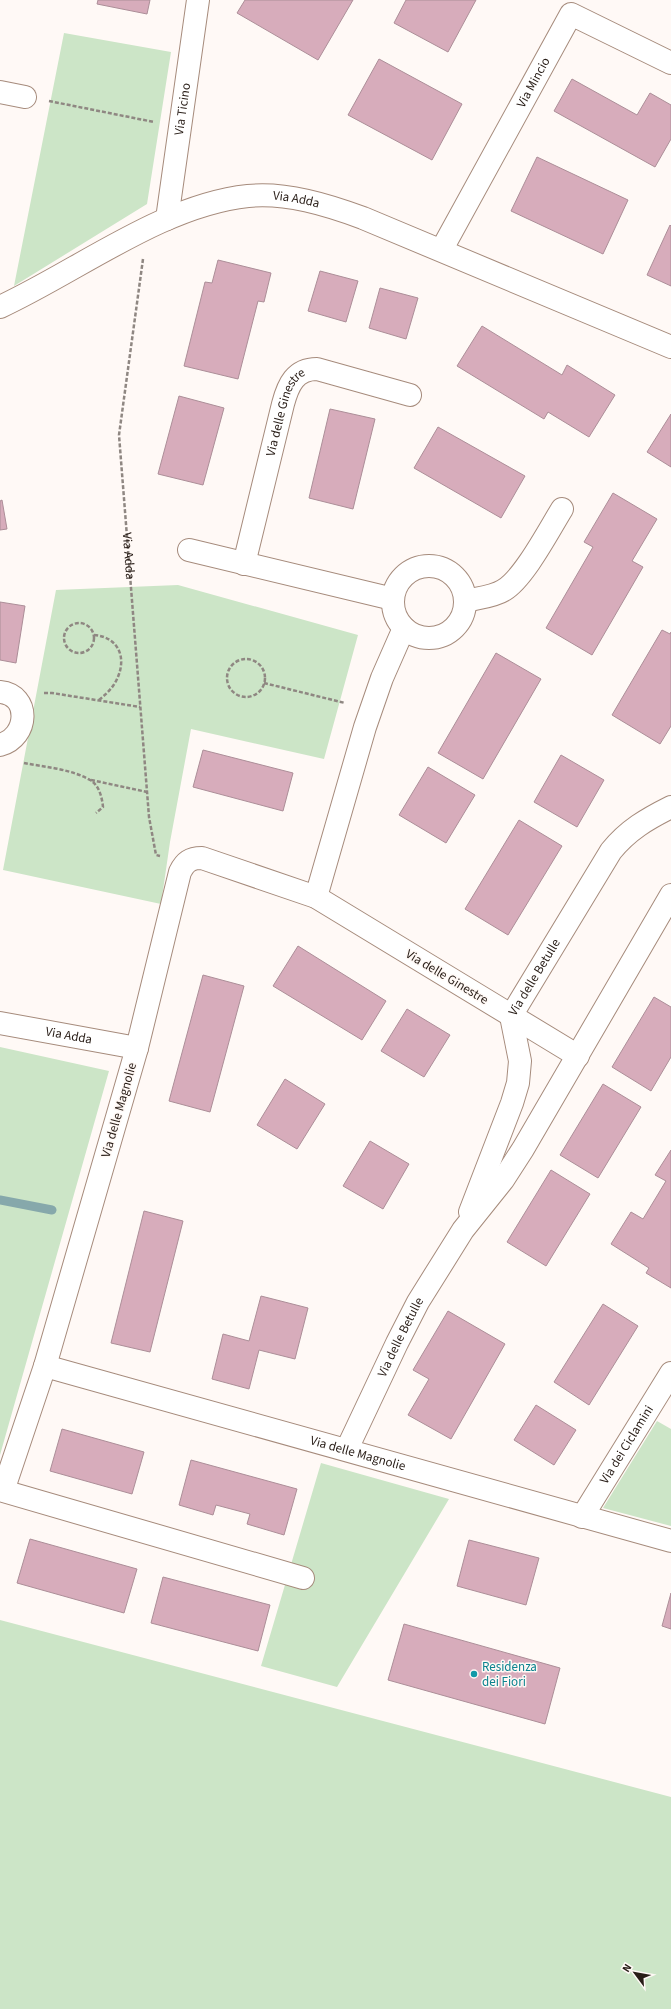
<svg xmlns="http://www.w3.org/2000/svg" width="671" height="2009" viewBox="0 0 671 2009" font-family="'Source Sans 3',sans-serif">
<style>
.green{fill:#cce5c7}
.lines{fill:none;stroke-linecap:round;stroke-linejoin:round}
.stream{stroke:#86a8ab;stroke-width:9}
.building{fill:#d7acbb;stroke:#ac8e98}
.minor-casing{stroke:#a68b7c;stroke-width:24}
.tertiary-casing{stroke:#a68b7c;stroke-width:24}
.path{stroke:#8f8782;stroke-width:2.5;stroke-dasharray:4 2;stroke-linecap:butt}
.minor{stroke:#fff;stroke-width:22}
.tertiary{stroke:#fff;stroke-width:22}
.culture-dot{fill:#0f9aa8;stroke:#fff9f6;stroke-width:1.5}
.labels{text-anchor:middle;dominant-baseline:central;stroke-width:3;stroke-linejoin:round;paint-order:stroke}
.street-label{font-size:13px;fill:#281d17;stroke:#fff9f6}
.culture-label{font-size:13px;fill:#0d838f;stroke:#fff9f6;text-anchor:start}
</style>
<rect width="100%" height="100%" fill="#fff9f6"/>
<path class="green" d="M64,33L171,52L147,204L14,286Z
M178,585L358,635L324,759L191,729L170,842L161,904L3,870L56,590Z
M0,1047L109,1071L0,1455Z
M657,1421L671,1429V1526L603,1508Z
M321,1463L449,1499L337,1687L261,1666Z
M0,1620L671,1797V2009H0Z"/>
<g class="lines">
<path class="stream" d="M0,1200L52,1210"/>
</g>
<path class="building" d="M98,0H150L147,14L97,4Z
M245,0H353L318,60L237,13Z
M406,0H476L448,52L394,23Z
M379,59L462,104L432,160L348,115Z
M572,79L637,115L650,93L671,105V139L655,167L554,111Z
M537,157L628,200L603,254L511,211Z
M670,225L671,226V286L647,275Z
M218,260L271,273L264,302L258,301L238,379L184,366L205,282L212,283Z
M320,271L358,281L346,322L308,311Z
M380,288L418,298L406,339L369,328Z
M482,326L562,375L567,365L615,395L589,437L548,412L544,419L457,366Z
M179,396L224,408L203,485L158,474Z
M330,409L375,419L353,509L309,498Z
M671,414V467L647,452Z
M438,427L525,476L501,518L414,468Z
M613,493L657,519L632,561L643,567L592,655L546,628L593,547L584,542Z
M2,500L7,529L0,530V501Z
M0,602L25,606L16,663L0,660Z
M662,630L670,634L671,632V726L660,744L612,715Z
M496,653L541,679L483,779L438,753Z
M203,750L293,773L283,811L193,787Z
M561,755L604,780L577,827L534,802Z
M428,767L475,795L446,843L399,815Z
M519,820L562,846L508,935L465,909Z
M298,946L386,1001L362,1040L273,986Z
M203,975L244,986L210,1112L169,1101Z
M654,997L671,1007V1057L651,1091L612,1067Z
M407,1009L450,1035L424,1077L381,1051Z
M285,1079L325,1104L297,1149L257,1125Z
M603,1084L641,1107L598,1178L560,1155Z
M370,1141L409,1164L383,1209L343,1186Z
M671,1150V1288L646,1273L649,1268L611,1244L631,1212L643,1219L666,1181L655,1175Z
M551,1170L590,1194L546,1266L507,1242Z
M144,1211L183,1221L150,1352L111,1343Z
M261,1296L308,1308L295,1359L259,1350L249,1389L212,1379L223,1334L249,1341Z
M603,1304L638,1326L589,1405L554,1382Z
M448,1311L505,1344L451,1439L408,1415L429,1379L413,1370Z
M536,1405L576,1430L554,1465L514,1440Z
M62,1429L144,1452L132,1494L50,1471Z
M191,1460L297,1489L284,1535L247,1524L250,1514L216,1505L213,1515L179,1505Z
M30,1539L137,1569L124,1613L17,1583Z
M469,1540L539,1558L526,1605L457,1586Z
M163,1577L270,1605L258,1651L151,1623Z
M671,1593V1629L662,1626Z
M404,1624L560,1668L545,1724L388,1680Z"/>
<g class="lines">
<g class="minor-casing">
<g id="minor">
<path d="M0,92L25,97"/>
<path id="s2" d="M167,219L198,0"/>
<path id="s3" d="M442,249L571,14L671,63"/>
<path d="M189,550L393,599"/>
<path id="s4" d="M244,564L283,404C288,385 295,369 317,369L410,395"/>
<circle cx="429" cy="602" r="36"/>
<path d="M465,601C477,598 493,597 504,590C524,578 549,530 562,509"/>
<path d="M0,692C31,695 29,737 0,745"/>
<path d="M316,897L365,727L382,678L404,628"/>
<path id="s5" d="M0,1023L137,1048"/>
<path id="s6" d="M578,1056L316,897L202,858C190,858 185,862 180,872L137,1048L45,1366L671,1541"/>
<path id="s7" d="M470,1212L512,1103L518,1083L520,1061L511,1016L611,851C628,830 647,819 671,807"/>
<path d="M45,1366L3,1491L303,1578"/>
<path id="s8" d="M347,1449L397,1343L418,1302L463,1230L503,1180L523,1149L671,895"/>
<path id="s9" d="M582,1517L671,1373"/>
</g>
</g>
<g class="tertiary-casing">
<g id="tertiary">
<path id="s10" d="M0,307C78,271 162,205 248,196C286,192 328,205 363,218L671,347"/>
</g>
</g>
<g class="path">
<path d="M49,101L154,122"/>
<path id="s1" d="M143,259L119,435L149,817L156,855L160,856"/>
<circle cx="79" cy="638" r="15"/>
<path d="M94,635C119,637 127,658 117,679C113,688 106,694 99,700"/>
<circle cx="246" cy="678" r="19"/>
<path d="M264,683L345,703"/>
<path d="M44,693H52L140,707"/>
<path d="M24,763C45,767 71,769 90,780C99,785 102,797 103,807L96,813"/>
<path d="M91,780L147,792"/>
</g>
<use href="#minor" class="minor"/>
<use href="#tertiary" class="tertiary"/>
</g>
<circle class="culture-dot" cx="474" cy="1674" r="4"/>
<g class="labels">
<g class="street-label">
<text stroke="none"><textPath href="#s3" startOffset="190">Via Mincio</textPath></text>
<text stroke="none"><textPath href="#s2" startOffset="111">Via Ticino</textPath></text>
<text stroke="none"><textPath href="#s10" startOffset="322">Via Adda</textPath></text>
<text stroke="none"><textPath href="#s4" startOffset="158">Via delle Ginestre</textPath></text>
<text stroke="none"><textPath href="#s1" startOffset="299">Via Adda</textPath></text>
<text transform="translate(447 977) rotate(31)">Via delle Ginestre</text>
<text stroke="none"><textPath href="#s7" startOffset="251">Via delle Betulle</textPath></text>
<text stroke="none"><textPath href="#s5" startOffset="70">Via Adda</textPath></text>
<text transform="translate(119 1110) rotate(-74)">Via delle Magnolie</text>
<text stroke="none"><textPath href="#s8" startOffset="124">Via delle Betulle</textPath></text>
<text stroke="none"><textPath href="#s9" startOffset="85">Via dei Ciclamini</textPath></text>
<text stroke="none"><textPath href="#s6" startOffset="1292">Via delle Magnolie</textPath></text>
</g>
<g class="culture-label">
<text x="482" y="1667">Residenza<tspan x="482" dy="15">dei Fiori</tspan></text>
</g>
</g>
<g transform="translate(635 1973) rotate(302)" stroke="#fff9f6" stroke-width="3" paint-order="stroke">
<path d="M0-3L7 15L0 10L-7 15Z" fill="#281d17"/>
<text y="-6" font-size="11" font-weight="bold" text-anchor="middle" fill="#281d17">N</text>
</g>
</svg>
